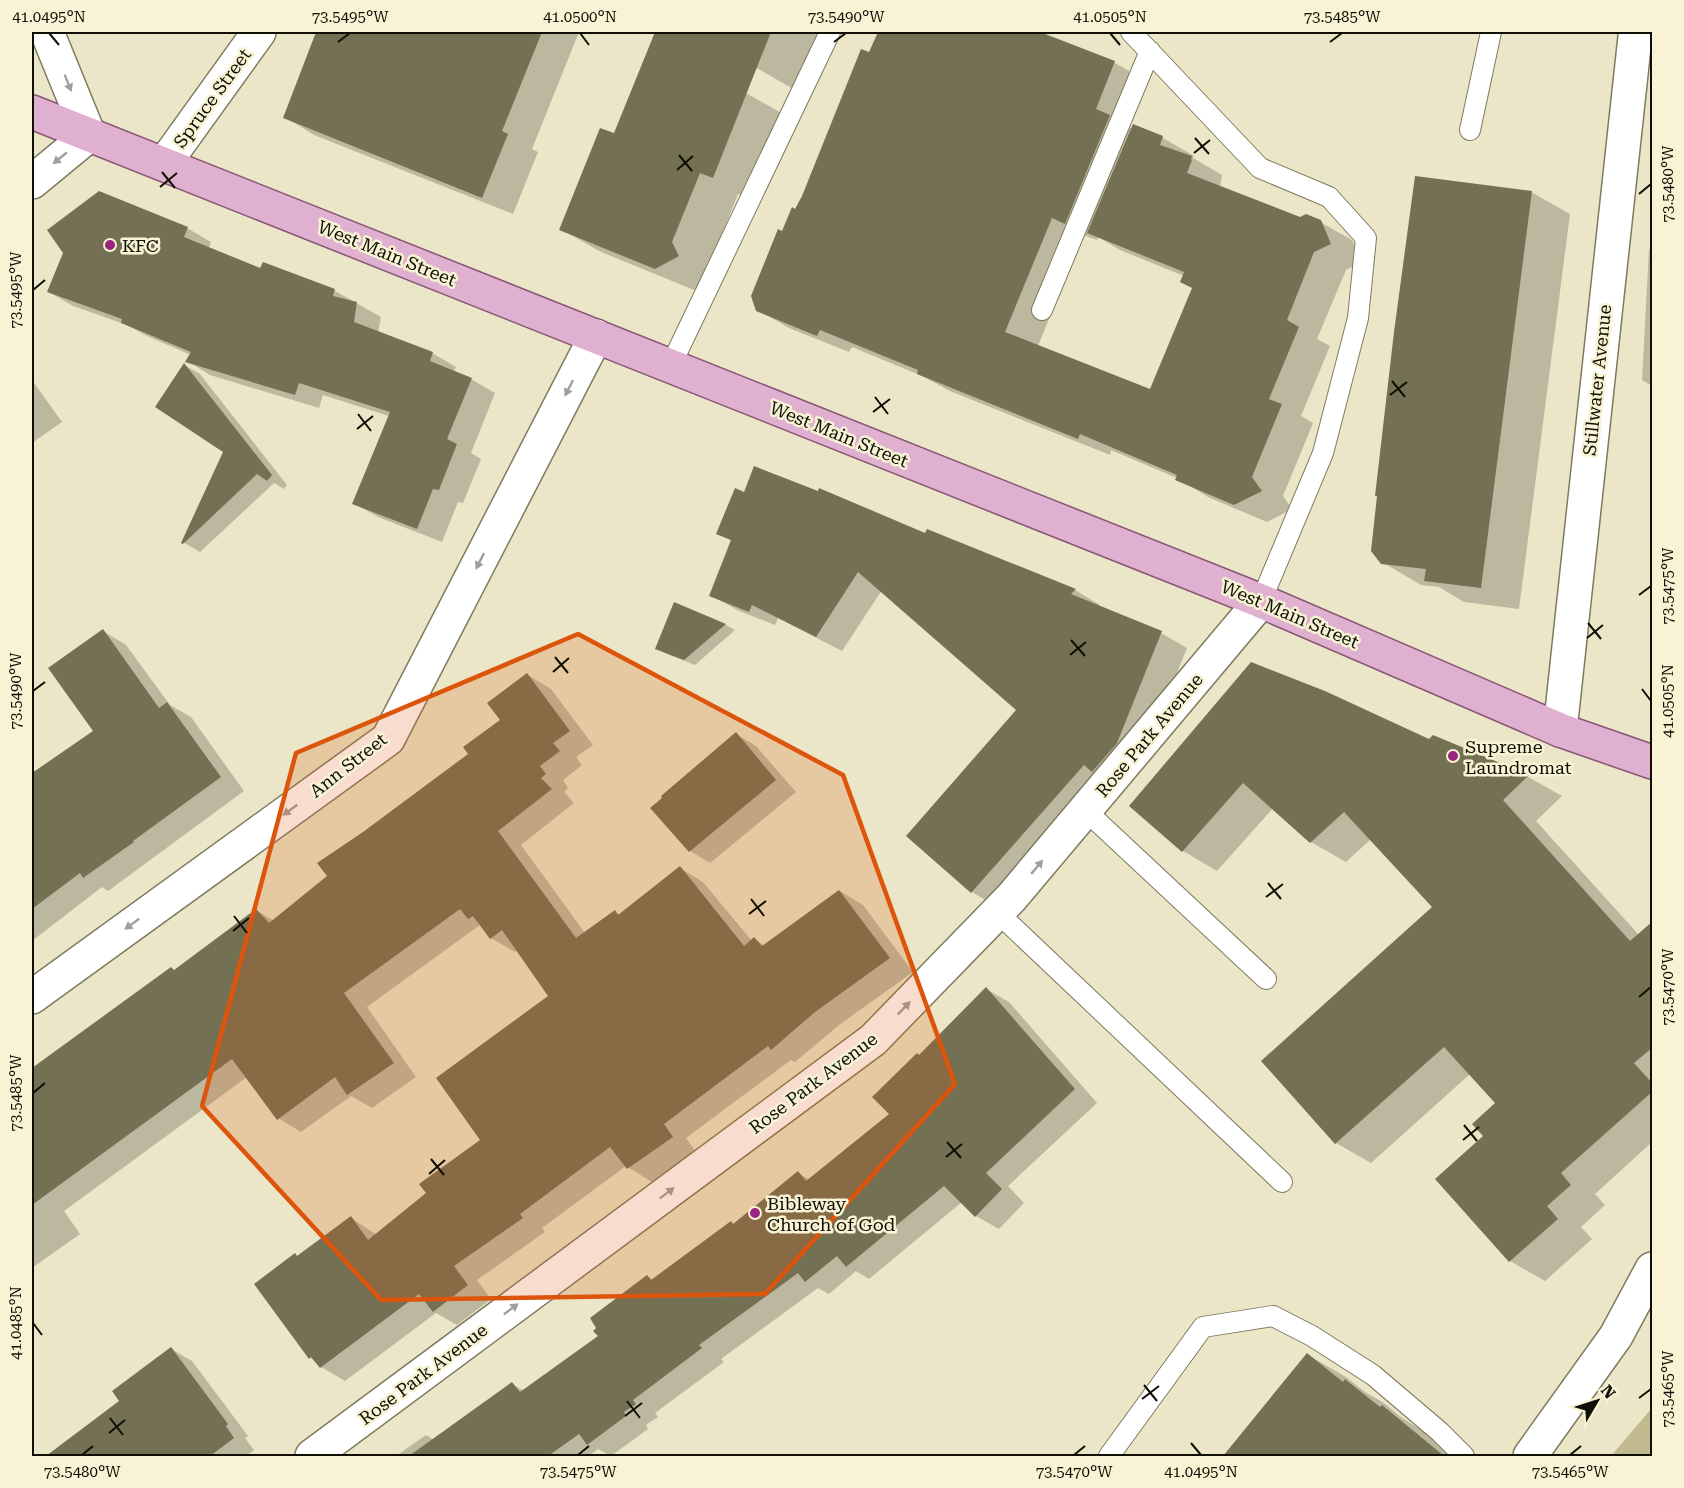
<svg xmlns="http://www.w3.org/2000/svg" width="1684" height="1488" viewBox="0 0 1684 1488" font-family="'Roboto Serif',serif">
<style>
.green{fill:#c0ba8e}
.shadow{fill:#0003;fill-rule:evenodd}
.building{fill:#747054}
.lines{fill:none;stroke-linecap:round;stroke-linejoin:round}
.lane-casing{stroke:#7e7b5f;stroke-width:22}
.street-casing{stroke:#7e7b5f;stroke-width:36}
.secondary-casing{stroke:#7e7b5f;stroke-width:36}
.primary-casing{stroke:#885675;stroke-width:36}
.lane{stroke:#fff;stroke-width:20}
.street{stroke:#fff;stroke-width:33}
.secondary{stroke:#fff;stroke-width:33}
.primary{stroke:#dfb0d0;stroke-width:33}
.oneway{fill:#9f9f9b}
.marked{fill:#dd550c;fill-opacity:0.2;stroke:#dd550c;stroke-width:4.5;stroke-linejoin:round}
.ticks{fill:none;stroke:#100f05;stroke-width:2}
.poi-dot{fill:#9a247f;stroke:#f7f3d4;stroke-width:2}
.labels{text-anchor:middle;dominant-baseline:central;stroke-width:5;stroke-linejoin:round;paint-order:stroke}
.street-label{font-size:18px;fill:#100f05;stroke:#f7f3d4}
.poi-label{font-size:18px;fill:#100f05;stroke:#f7f3d4;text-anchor:start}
.neatline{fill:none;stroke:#100f05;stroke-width:2}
.ticks-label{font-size:15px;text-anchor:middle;fill:#100f05}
</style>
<rect width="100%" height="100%" fill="#eae6c7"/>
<path class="green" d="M1652,1408V1456H1611Z"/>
<path class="shadow" d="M345,32H579L532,149L538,152L513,214L314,135L285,117L332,63Z
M705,32H818L795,90L757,68Z
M879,32H1045L1043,34L1115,63L1146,81L1128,126L1132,129L1133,126L1163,138L1194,156L1193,158L1222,175L1220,187L1300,219L1320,222L1352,240L1362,262L1346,270L1317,339L1330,346L1301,416L1313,423L1283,496L1292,509L1267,522L1208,497L1177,478L1111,450L1110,455L950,391L922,376L852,347L849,352L789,328L758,310L783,233L796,211ZM1083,235L1097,240L1098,237L1120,250L1184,276L1194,289L1151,391L1038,346Z
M746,93L785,115L751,198L738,194L710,264L716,278L694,290L599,251L561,229L615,135Z
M1531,192L1570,214L1519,609L1464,602L1439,587L1421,585L1382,562L1379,497Z
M187,228L211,242L209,248L261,270L264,263L335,291L381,317L378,333L432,353L456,367L454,372L471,379L495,393L471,453L481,459L463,503L458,502L442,542L378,517L354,503L389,416L323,395L319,408L210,375L187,361L191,355L147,336L127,325L73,306L49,292Z
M1649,249L1652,250V386L1642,380Z
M184,365L200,374L287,485L284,489L274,483L200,552L183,542L225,451Z
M32,380L62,422L32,443Z
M745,494L926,535L928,531L1075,590L1100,605L1098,607L1161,633L1187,648L1143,758L997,907L972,892L1018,710L882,590L842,651L778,618L775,625L737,610L711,595L732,541L718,533Z
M674,604L726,625L735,630L695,665L667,654L657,648Z
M103,631L126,645L170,705L191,717L244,791L108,891L102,887L32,941V824L42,816L32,801V775L95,731Z
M528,675L551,689L593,745L576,757L582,765L563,780L568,788L564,792L574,803L521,845L585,933L616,912L620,915L680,868L703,882L752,941L754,939L765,946L840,891L863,905L913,972L839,1025L795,1062L791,1060L686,1138L695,1151L652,1182L626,1166L542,1228L545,1232L477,1280L491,1299L457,1325L436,1313L345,1381L321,1367L310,1357L299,1257L351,1218L377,1235L428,1194L482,1140L550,996L518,950L515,952L491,938L480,925L367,1007L416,1077L372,1108L351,1096L301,1132L278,1118L247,1077L64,1211L80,1234L32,1268V1070L171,968L175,971L256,910L274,921L329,876L470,755L502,720Z
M736,734L756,746L796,792L710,863L690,851Z
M1433,737L1528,777L1562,796L1536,821L1639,935L1652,937V1142L1595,1194L1605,1205L1581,1227L1592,1239L1545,1281L1510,1261L1497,1103L1470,1074L1371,1163L1336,1143L1263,1061L1434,907L1371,839L1346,862L1311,842L1273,808L1217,871L1183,851L1131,805L1429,741Z
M986,989L1009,1002L1097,1103L1008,1186L1024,1203L999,1229L976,1216L962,1202L869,1279L856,1271L829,1294L818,1288L721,1359L724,1362L655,1413L658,1417L646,1425L648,1429L611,1456L598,1449L589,1456H396L426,1435L434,1440L512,1384L524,1391L600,1337L648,1277L654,1280L732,1223L735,1225L798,1173L810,1180L892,1114L920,1056Z
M171,1349L192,1361L248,1436L245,1438L254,1450L246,1456H48L122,1402Z
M1308,1355L1346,1377L1365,1392L1384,1403L1402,1418L1420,1429L1454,1456H1225Z"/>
<path class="building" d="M316,32H542L502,131L508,134L482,198L283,118Z
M655,32H771L713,178L700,173L672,242L679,256L655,269L559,230L600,128L614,133Z
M878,32H1040L1115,61L1096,109L1110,115L1065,224L1052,218L1005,332L1150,389L1192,288L1180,282L1184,272L1087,233L1133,124L1163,136L1160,145L1192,156L1191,159L1192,160L1187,173L1300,217L1306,214L1321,220L1331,244L1314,252L1287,320L1299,327L1269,399L1282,404L1252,477L1262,491L1234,505L1175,480L1177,475L1080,434L1078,439L917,374L918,370L820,330L817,336L756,311L751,296L778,229L782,231L792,207L795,209L802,196L861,49L869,52Z
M1415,176L1532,191L1481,588L1424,581L1426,569L1381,564L1371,551L1377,496H1375L1394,332Z
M99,191L188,227L184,237L260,268L263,262L335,289L333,296L357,302L354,322L433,352L430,361L472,378L447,439L457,444L439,490L433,489L417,529L352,504L390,412L299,383L295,395L185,362L191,352L121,323L122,319L47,292L63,253L47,230Z
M184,363L272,475L267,481L257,474L183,544L181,543L223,452L155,407Z
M754,466L818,491L819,488L925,533L927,529L1076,589L1071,594L1162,631L1117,743L1092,772L1084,765L971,893L906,836L1016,710L858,572L816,637L752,605L749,612L709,596L731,540L716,534L735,488L744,492Z
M674,602L726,624L684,660L655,649Z
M103,629L159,708L167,702L221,777L133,841L134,842L83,878L80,873L32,909V773L93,731L48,668Z
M1251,662L1325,691L1429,739L1433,735L1529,775L1503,800L1630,941L1653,921V1047L1634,1063L1653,1084V1091L1561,1173L1571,1185L1547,1206L1558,1219L1509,1262L1435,1179L1483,1136L1472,1124L1495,1103L1444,1047L1335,1144L1261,1061L1432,907L1344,812L1310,843L1243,783L1182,852L1129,806Z
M527,673L570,731L553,743L560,751L540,766L546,774L541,778L552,789L498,831L576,938L615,910L618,915L680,866L744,946L754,937L762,946L839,890L890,958L815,1012L771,1050L768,1046L664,1124L673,1137L627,1169L610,1147L520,1214L523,1218L454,1266L468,1285L433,1312L419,1294L320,1368L311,1357L309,1359L254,1284L295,1253L297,1256L351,1216L368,1240L426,1193L419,1184L480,1140L436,1078L548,996L502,930L490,939L473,916L468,919L460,909L344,993L394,1063L347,1095L335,1077L277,1120L232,1059L32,1205V1068L171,967L174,970L256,909L269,923L327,876L317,863L363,832L468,754L463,747L500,720L487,703Z
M736,732L776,780L689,852L650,808L662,798L661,796Z
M986,987L1075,1089L986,1173L1002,1189L975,1217L944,1186L846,1267L837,1256L805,1282L798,1273L699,1345L702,1348L633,1400L636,1404L624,1412L626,1416L587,1445L579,1434L548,1456H409L512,1382L520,1392L598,1336L593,1331L596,1328L590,1318L647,1275L651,1280L731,1221L733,1224L798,1171L806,1181L889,1114L872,1097L917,1053L919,1055Z
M171,1347L228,1424L226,1426L234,1438L210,1456H46L119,1401L112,1391Z
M1307,1353L1343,1382L1345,1379L1380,1407L1382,1405L1444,1456H1223Z"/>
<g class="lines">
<g class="lane-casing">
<path id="lane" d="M1131,32L1260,168L1329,197L1366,238L1358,318L1323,453L1261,601
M1470,130L1491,32
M1042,310L1150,51
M670,367L830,32
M1085,810L1266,979
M997,912L1282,1182
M1109,1456L1203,1327L1273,1316L1312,1336L1373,1375L1440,1432L1464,1456"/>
</g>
<g class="street-casing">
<path id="street" d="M164,164L259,32
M32,182L89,135L47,32
M32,997L388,739L596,336
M312,1456L873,1040L1012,897L1261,601"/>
</g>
<g class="secondary-casing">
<path id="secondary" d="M1560,730L1635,37L1638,32
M1530,1456L1616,1336L1652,1269"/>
</g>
<g class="primary-casing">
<path id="primary" d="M32,112L1261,601L1560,730L1652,762"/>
</g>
<use href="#lane" class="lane"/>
<use href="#street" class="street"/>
<use href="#secondary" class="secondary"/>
<use href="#primary" class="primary"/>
</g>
<defs><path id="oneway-solid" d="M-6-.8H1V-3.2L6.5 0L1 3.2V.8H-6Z" transform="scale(1.5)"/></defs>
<g class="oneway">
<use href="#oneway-solid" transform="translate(68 83) rotate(68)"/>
<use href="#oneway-solid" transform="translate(60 158) rotate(141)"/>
<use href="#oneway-solid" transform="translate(569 388) rotate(117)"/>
<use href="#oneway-solid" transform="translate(480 561) rotate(117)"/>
<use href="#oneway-solid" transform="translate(290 810) rotate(144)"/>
<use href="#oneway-solid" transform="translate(1037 867) rotate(-50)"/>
<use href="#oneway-solid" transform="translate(132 924) rotate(144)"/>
<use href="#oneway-solid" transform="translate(904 1008) rotate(-46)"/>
<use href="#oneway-solid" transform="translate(667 1193) rotate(-37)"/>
<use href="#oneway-solid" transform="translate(511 1309) rotate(-37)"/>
</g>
<path class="marked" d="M578,634L843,775L955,1084L765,1294L381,1300L202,1106L296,753Z"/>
<path class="ticks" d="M49,33L59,45M580,33L589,45M1110,33L1120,45M338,42L350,33M834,42L846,33M1330,42L1342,33M1195,138L1209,154M1194,153L1210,140M679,155L692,171M677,170L693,156M162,172L175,188M160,187L177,173M1639,194L1651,184M33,290L45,280M1392,381L1405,397M1390,395L1407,382M875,397L888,414M873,412L890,399M358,414L371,431M357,429L373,416M1639,595L1651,586M1588,623L1601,639M1587,638L1603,625M1071,640L1085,656M1070,655L1086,642M555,657L568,673M553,672L569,658M1642,689L1651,701M33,691L45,682M1268,883L1281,899M1266,897L1283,884M751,899L764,916M749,914L766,901M234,916L247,933M233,931L249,918M1639,997L1651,987M33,1093L45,1083M1464,1125L1477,1141M1463,1140L1479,1127M947,1142L961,1158M946,1157L962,1144M431,1159L444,1175M429,1174L445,1160M33,1323L42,1335M1144,1385L1157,1401M1639,1398L1651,1389M1142,1399L1159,1386M627,1401L640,1418M625,1416L642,1403M110,1418L123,1435M109,1433L125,1420M1191,1443L1201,1455M82,1455L93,1446M578,1455L589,1446M1074,1455L1085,1446M1570,1455L1581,1446"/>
<g class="poi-dot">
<circle cx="110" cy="245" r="6"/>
<circle cx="1453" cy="756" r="6"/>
<circle cx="755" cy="1213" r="6"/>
</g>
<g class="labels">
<g class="street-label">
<text transform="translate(212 98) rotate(-54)">Spruce Street</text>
<text transform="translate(387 253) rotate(22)">West Main Street</text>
<text transform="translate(1597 380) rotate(-84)">Stillwater Avenue</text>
<text transform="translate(839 434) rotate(22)">West Main Street</text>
<text transform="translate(1290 614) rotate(23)">West Main Street</text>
<text transform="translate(1149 735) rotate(-50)">Rose Park Avenue</text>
<text transform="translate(348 765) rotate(-38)">Ann Street</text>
<text transform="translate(813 1083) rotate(-37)">Rose Park Avenue</text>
<text transform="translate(423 1374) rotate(-37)">Rose Park Avenue</text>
</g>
<g class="poi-label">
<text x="122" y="245">KFC</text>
<text x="1465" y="746">Supreme<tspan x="1465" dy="21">Laundromat</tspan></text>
<text x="767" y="1203">Bibleway<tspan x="767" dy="21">Church of God</tspan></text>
</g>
</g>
<rect width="1684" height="1488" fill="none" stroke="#f7f3d4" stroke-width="66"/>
<g transform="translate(1597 1401) rotate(51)" stroke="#f7f3d4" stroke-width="4.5" paint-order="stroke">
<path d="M0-4.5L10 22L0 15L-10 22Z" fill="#100f05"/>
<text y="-9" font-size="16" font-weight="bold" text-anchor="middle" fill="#100f05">N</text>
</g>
<rect x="33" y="33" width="1618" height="1422" class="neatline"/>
<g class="ticks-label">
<text x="49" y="22">41.0495°N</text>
<text x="350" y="22">73.5495°W</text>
<text x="580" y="22">41.0500°N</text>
<text x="846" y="22">73.5490°W</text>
<text x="1110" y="22">41.0505°N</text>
<text x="1342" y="22">73.5485°W</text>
<text transform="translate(1668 184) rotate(-90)" y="5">73.5480°W</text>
<text transform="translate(16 290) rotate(-90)" y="5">73.5495°W</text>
<text transform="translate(1668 586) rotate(-90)" y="5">73.5475°W</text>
<text transform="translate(16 691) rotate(-90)" y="5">73.5490°W</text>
<text transform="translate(1668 701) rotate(-90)" y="5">41.0505°N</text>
<text transform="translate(1668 987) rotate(-90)" y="5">73.5470°W</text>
<text transform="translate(16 1093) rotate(-90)" y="5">73.5485°W</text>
<text transform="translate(16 1323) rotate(-90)" y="5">41.0485°N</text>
<text transform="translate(1668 1389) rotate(-90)" y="5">73.5465°W</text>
<text x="82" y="1477">73.5480°W</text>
<text x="578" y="1477">73.5475°W</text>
<text x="1074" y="1477">73.5470°W</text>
<text x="1201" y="1477">41.0495°N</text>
<text x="1570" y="1477">73.5465°W</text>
</g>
</svg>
